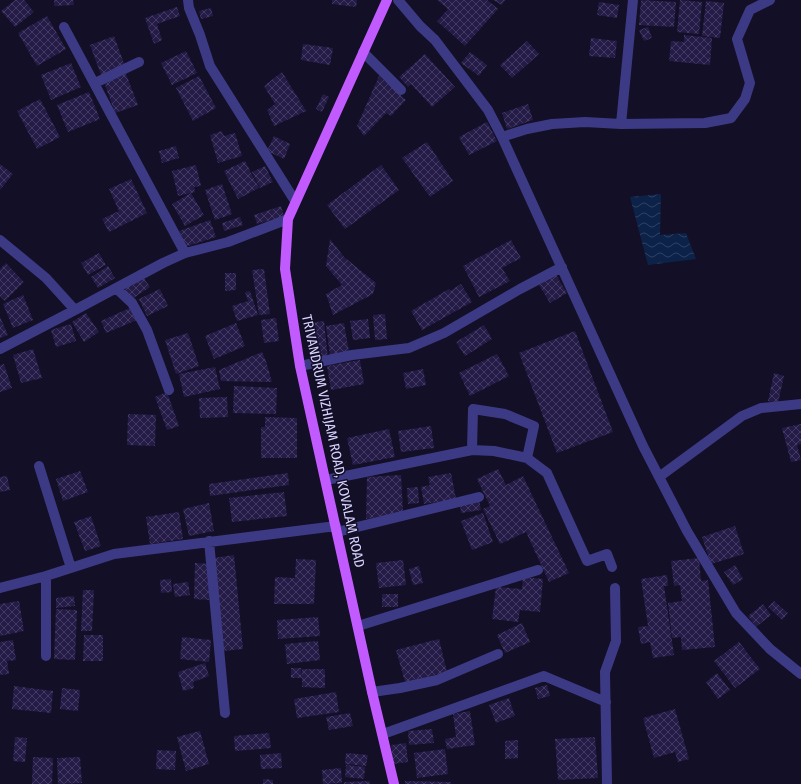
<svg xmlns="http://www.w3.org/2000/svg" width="801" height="784" viewBox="0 0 801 784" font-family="'Fira Sans Condensed',sans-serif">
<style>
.water{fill:url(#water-waves)}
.building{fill:url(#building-cross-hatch)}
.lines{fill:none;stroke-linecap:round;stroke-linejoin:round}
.minor{stroke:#3d3a85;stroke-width:10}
.primary{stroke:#c25bff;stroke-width:10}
.labels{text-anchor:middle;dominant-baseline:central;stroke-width:3;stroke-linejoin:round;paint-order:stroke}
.street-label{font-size:14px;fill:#d9d4ff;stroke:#130f26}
</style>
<defs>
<pattern id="water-waves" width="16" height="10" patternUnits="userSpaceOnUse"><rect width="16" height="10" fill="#0c2248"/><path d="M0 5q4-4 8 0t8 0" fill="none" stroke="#2f4163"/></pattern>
<pattern id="building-cross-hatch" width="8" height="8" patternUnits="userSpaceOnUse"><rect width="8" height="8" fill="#241b47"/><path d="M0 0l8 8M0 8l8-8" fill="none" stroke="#433b63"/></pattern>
</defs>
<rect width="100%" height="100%" fill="#130f26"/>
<path class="water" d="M661,194L660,235L686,233L696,259L648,265L630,197Z"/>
<path class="building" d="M15,0H24L34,12L15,27L1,11Z
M54,0H73L74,5L54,6Z
M332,0H357L356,7L332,4Z
M437,0H487L498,9L465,46L437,21L448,9Z
M493,0H505L502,5Z
M641,0L676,2L674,27L639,25Z
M680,0L702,2L699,34L677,32Z
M706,1L724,3L720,38L702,36Z
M599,2L619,5L617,18L597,15Z
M177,7L180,16L157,24L162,40L154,44L145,18Z
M211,8L213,16L201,19L199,11Z
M47,16L66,49L37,66L18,33Z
M648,27L652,38L644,41L639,30Z
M684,35L712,38L710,65L669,61L671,41L684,42Z
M114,36L125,66L101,75L90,45Z
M591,38L617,41L615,58L589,56Z
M527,41L539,54L512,78L500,65Z
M303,44L333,48L330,65L301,60Z
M186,51L197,73L172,85L161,63Z
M470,52L487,65L479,76L461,63Z
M425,54L455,87L432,107L411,84L408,87L399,77Z
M71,63L81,87L51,100L41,75Z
M282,72L306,111L274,126L267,110L275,104L264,86Z
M126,74L138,105L115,113L104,82Z
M199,76L216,108L193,121L176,88Z
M379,76L406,100L391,116L386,113L364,136L357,126Z
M89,92L100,119L68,132L57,105Z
M323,94L329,97L322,112L316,109Z
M40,99L60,137L37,149L17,111Z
M528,104L533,120L507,129L502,113Z
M487,122L497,141L469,155L459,137Z
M222,131L224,136L235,133L242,156L218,163L210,135Z
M274,136L290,144L284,159L267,151Z
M427,142L453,181L430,197L402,158Z
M176,146L179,158L162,163L159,151Z
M245,161L259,188L238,199L224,171Z
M0,164L13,174L0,190Z
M196,165L201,186L194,187L195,192L191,193L204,215L185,226L172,204L191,193L178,196L172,171Z
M381,165L399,190L345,229L327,205Z
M265,166L273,182L260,188L252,172Z
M131,179L147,213L109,232L102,219L119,211L109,189Z
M222,184L232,214L215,220L205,190Z
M281,206L284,216L257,224L254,215Z
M240,217L243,225L224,231L222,223Z
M210,220L216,237L185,247L179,231Z
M330,239L344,257L376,283L373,294L333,315L326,294L342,285L326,266Z
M511,240L521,258L502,268L510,281L479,297L463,266Z
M99,253L106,265L88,275L81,263Z
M6,263L24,282L5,301L0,296V269Z
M108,266L115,278L98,288L91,277Z
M264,269L270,314L259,315L252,270Z
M225,273H236V290L225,291Z
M556,275L567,293L550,303L539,285Z
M143,277L150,287L132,299L125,289Z
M461,284L472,302L422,330L411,311L449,289L450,291Z
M160,289L168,306L147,316L139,299Z
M250,291L258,315L237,321L232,306L248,301L245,292Z
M23,295L33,320L13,328L3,304Z
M132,307L137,320L106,333L101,321Z
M86,313L99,332L84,342L72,322Z
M385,314L387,339L375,340L373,315Z
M0,317L8,335L0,338Z
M276,318L279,341L264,343L261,320Z
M368,319L370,338L353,340L350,321Z
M324,321L328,359L314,361L310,323Z
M236,323L245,346L214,359L205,336Z
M344,323L349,352L330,355L326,326Z
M71,324L76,341L56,347L51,330Z
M484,325L492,339L465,356L456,342Z
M575,331L613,432L557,453L519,353Z
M188,333L199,366L176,374L165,340Z
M33,349L42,378L21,383L13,355Z
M262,352L266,361L272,382L221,381L219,370Z
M497,354L509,376L470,396L459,373Z
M360,360L364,384L331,390L327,366Z
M4,364L12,388L0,392V365Z
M215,367L220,389L184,397L179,374Z
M423,369L426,385L406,389L403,373Z
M774,373L784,376L778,403L768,401Z
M234,386L277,388L276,414L233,413Z
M167,392L179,426L167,430L155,397Z
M227,397L228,417L200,418L199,398Z
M128,414L156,415L155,446L127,445Z
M265,417L297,418V458H261V427H265Z
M801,424V444L797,445L801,460L791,462L782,428Z
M431,426L434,448L401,452L398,431Z
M389,429L395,457L353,465L347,438Z
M498,469L506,485L523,476L569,573L549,582L526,532L500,544L483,509L490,506L477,479Z
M80,471L88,492L63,501L56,479Z
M288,473L289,485L210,496L209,484Z
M451,473L456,499L424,504L421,487L430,485L428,477Z
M401,475L403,512L366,519L367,477Z
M7,476L10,490L0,492V477Z
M418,487L419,503L408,504L407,488Z
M284,492L287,516L232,522L229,498Z
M479,500L481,510L461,513L460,503Z
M209,503L214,531L189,536L183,509Z
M179,512L183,539L150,544L146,517Z
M483,513L493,542L472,550L461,521Z
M91,516L101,546L85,551L74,522Z
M735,526L744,554L711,564L702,537Z
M234,555L243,649L223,651L213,558Z
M699,558L701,581L708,580L715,647L682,650L681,637L672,638L668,603L682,601L680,585L674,586L671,561Z
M296,559L316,560L314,604H274L275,577L295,578Z
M403,560L406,585L379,588L376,563Z
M195,563L210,564L209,600L194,599Z
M735,565L743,579L733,585L724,572Z
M419,566L423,583L413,585L409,569Z
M667,575L668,586H664L674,655L653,658L650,642L641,644L638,627L648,626L641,579Z
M523,577L543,579L540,612L520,610L518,622L492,619L496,587L522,589Z
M171,579L172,592L161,593L160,580Z
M188,582L190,595L175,597L173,584Z
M83,590H94L92,631H81Z
M382,594H398V607H382Z
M74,596L75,606L56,608V598Z
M19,601L24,631L0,636V604Z
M774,601L788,613L782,620L768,607Z
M763,604L771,615L756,627L748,616Z
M56,609L77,610L75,660L54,659Z
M318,617L320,636L278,639L277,620Z
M522,623L530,642L505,653L497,635Z
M84,635H103V661H83Z
M182,637L211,640L209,662L180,659Z
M439,639L447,672L405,682L396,650Z
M13,640L16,660L7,661L9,674L0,675V642Z
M318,641L320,660L287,664L285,644Z
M739,642L760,669L735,688L714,661Z
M205,663L209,676L193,682L194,688L183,691L178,672Z
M291,668H301L302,678H291Z
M302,669H325V688L302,687Z
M717,673L730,690L718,699L706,682Z
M547,685L550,696L538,699L535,688Z
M14,686L53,691L51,713L12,709Z
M62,688L80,690L78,711L60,709Z
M336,692L339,712L297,718L294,699Z
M509,698L515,716L496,723L489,705Z
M675,709L689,759L678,762L675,752L654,758L643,718Z
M470,711L475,745L447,749L445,739L456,737L453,714Z
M350,713L353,726L329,730L326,717Z
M432,729L434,743L409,745L408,731Z
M200,731L209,764L186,771L177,737Z
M269,733L271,748L235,751L234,736Z
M15,737L27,738L25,762L13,761Z
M595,737L598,778L558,780L555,739Z
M518,740V758L505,759V741Z
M406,743L408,762L393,764L391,745Z
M445,749L448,774L417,778L414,753Z
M157,750L176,751L175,770L156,769Z
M281,753L282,768L261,769L260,755Z
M346,753L368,755L366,766L345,764Z
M33,757L53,758L52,784H32Z
M80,757L82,783L58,784L57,758Z
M346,765L365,767L364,779L345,777Z
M341,768L342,783L323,784L322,770Z
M263,779L273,780V784H263Z
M369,781L370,784H344V782Z
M405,781L451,782V784H405Z"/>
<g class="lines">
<path class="minor" d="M188,0L189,8L200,35L210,66L295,201
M398,0L420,26L435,40L488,110L502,137L643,446L687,531L736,613L770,649L801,674
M64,27L185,253
M363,52L401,90
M95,83L139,62
M621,124L633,0
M502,137L527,129L552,124L585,122L621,124L705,123L731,118L745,99L750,83L737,39L750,10L770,0
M0,240L46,278L75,310L163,263L185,253L228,242L288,219
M116,288L132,303L147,330L169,390
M0,349L75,310
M300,366L352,355L409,348L444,333L520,289L562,267
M472,450L473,409L505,414L534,426L527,458
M39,466L71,568
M659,477L742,416L761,408L801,404
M326,480L472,450L494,451L527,458L547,473L587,561L607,554L612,567
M337,532L479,497
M209,541L225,713
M46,576V656
M0,588L46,576L114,554L336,526
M358,626L538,570
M372,692L400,688L437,680L498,654
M383,734L544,676L606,702
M607,784L605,672L616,641L615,588"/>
<path class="primary" d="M387,0L288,219L285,269L300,366L372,692L394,784"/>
</g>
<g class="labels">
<g class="street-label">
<text transform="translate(333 441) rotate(78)">TRIVANDRUM VIZHIJAM ROAD, KOVALAM ROAD</text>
</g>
</g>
</svg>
